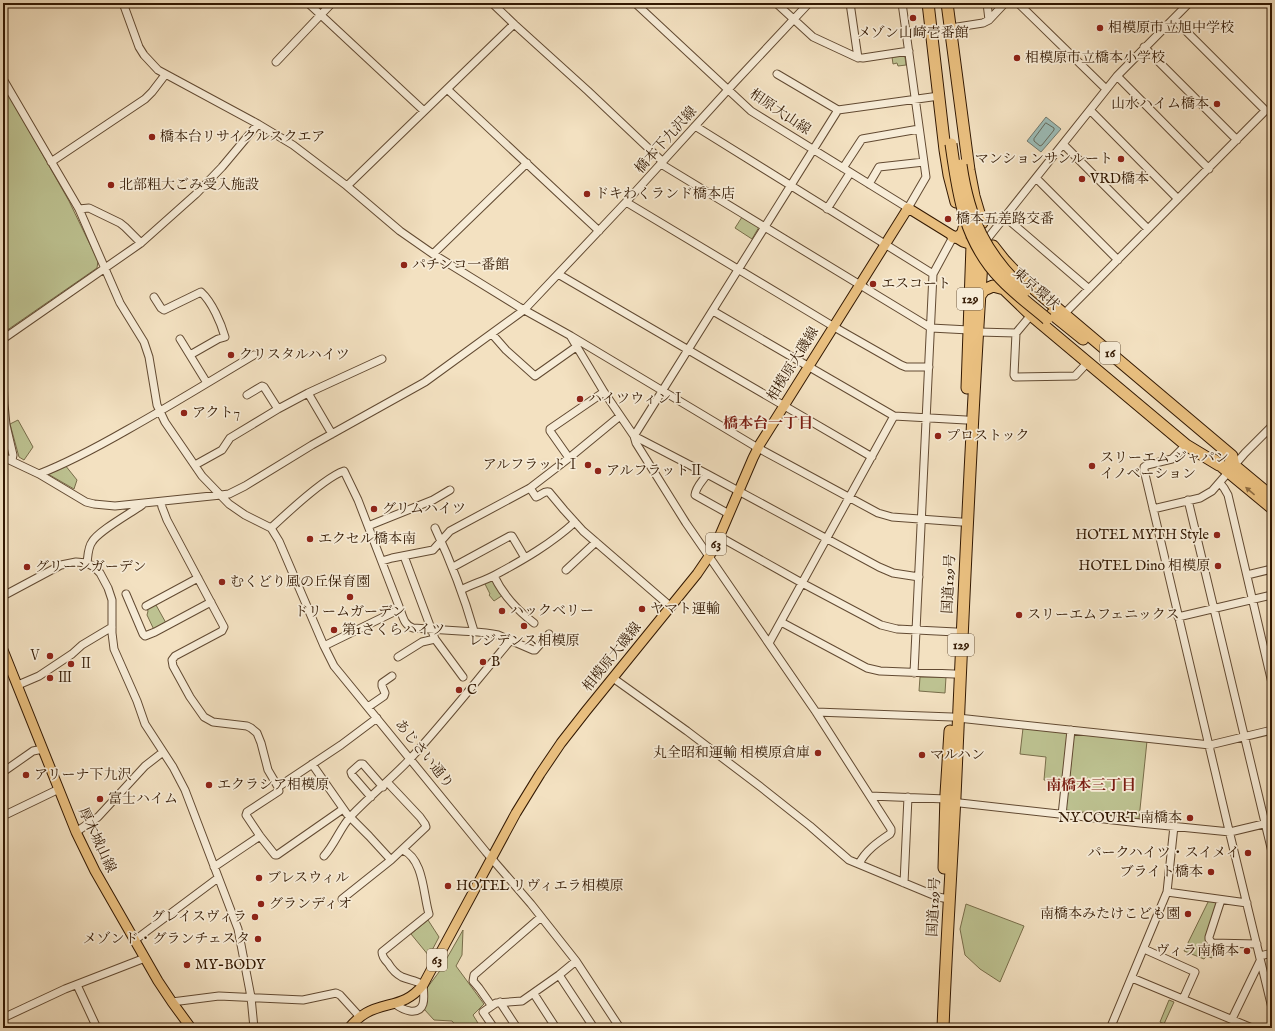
<svg xmlns="http://www.w3.org/2000/svg" width="1275" height="1031" viewBox="0 0 1275 1031" font-family="'IM FELL English','Noto Serif JP',serif">
<style>
.green{fill:#bdc291;stroke:#786d4a}
.water{fill:#9cbcb7;stroke:#727a6f}
.lines{fill:none;stroke-linecap:round;stroke-linejoin:round}
.shore{stroke:#676a5c;stroke-width:1}
.minor-casing{stroke:#624a32;stroke-width:9}
.major-casing{stroke:#321802;stroke-width:11}
.highway-casing{stroke:#321802;stroke-width:13}
.minor{stroke:#f7ecd7;stroke-width:7}
.major{stroke:#eac080;stroke-width:9}
.highway{stroke:#eac080;stroke-width:11}
.highway-bridge-casing{stroke:#321802;stroke-width:13;stroke-linecap:butt}
.highway-bridge{stroke:#eac080;stroke-width:11}
.oneway{fill:#8e6c41}
.poi-dot{fill:#8f2418;stroke:#f7ecd7;stroke-width:1.5}
.labels{text-anchor:middle;dominant-baseline:central;stroke-width:3.5;stroke-linejoin:round;paint-order:stroke}
.shield{fill:#f7ecd7;stroke:#6d5842;stroke-width:1}
.shield-label{font-size:13px;font-weight:bold;fill:#321802}
.poi-label{font-size:14px;fill:#321802;stroke:#f7ecd7;text-anchor:start}
.street-label{font-size:14px;fill:#321802;stroke:#f7ecd7}
.neighbourhood-label{font-size:15px;font-weight:bold;fill:#7a1f14;stroke:#f7ecd7}
</style>
<rect width="100%" height="100%" fill="#f3e1c1"/>
<filter id="stains"><feTurbulence type="fractalNoise" baseFrequency=".005" numOctaves="4"/><feColorMatrix values="0 0 0 0 .2 0 0 0 0 .09 0 0 0 0 .02 0 0 0 .5 -.17"/></filter>
<radialGradient id="worn" r=".72"><stop offset=".6" stop-color="#630" stop-opacity="0"/><stop offset="1" stop-color="#630" stop-opacity=".3"/></radialGradient>
<path class="green" d="M903,56L905,57L906,65L898,66L897,63L893,64L892,57Z
M3,85L69,201L98,261L97,268L3,333Z
M742,217L759,227L752,239L735,228Z
M18,420L33,447L24,460L19,457L10,424Z
M65,465L77,480L74,489L48,474Z
M491,579L494,580L503,595L494,601L489,595L490,594L484,582Z
M156,605L166,623L155,632L147,615L148,611L146,606Z
M920,677H946L945,693L919,691Z
M1023,728L1068,733L1063,783L1044,780L1046,757L1020,754Z
M1074,734L1147,741L1139,819L1066,810Z
M1209,900L1218,901L1207,937L1214,945L1212,958L1206,956L1204,959L1184,951Z
M966,904L1024,926L1000,982L980,969L965,955L960,929Z
M428,920L439,937L429,956L411,934Z
M463,930L462,955L456,966L484,1004L473,1015L481,1028H458L452,1021L434,1020L424,1009L427,988L439,972Z
M1169,1000L1174,1002L1164,1024L1160,1022Z"/>
<path class="water" d="M1046,117L1061,129L1041,152L1027,141Z"/>
<g class="lines">
<path class="shore" d="M1046,123L1054,128V130L1042,145L1040,146L1034,141V139Z"/>
<g class="minor-casing">
<path id="minor" d="M123,3L139,47L144,55L158,70L258,124L293,145L347,186L400,231L433,254L519,307L571,336L758,448L878,513L892,517L961,522
M308,3L424,111
M635,3L751,111L908,208L926,177L902,3
M776,3L813,37L856,57L863,58L909,51
M850,3L858,58
M987,3L989,20
M1018,3L1106,89
M514,24L588,91L663,162
M951,28L983,23L989,20L1005,3
M1144,47L1237,140
M276,62L332,3
M777,74L838,110
M1117,76L1209,169
M3,79L79,209L120,303L144,342L149,357L157,405L165,422L202,476L229,504L245,515L271,528L279,541L324,646L334,666L486,852L531,904L576,961L620,1028
M447,89L599,231
M1090,110L1178,199
M695,126L933,274
M1063,144L1148,229
M51,162L145,99L152,92L165,75
M661,164L931,328L969,330
M843,168L862,139L919,129
M1036,178L1118,260
M869,184L879,167L924,162
M347,186L514,24L492,3
M626,202L836,328L901,365L906,367H929
M79,209L89,208L120,223L125,227L141,243
M827,209L850,173
M1005,217L1089,289
M988,238L1117,76L1189,3
M433,254L527,163
M558,274L872,457
M154,297L161,308L164,310L201,292C212,302 221,323 225,337L218,339L190,355
M713,311L894,416L966,420
M1064,314L1264,112V109L1174,19
M978,332L1016,333L1031,315
M1016,333L1014,375L1015,377L1075,376L1088,362
M492,334L506,350L535,376L576,347
M571,337L604,392L634,436L636,443L686,523L816,712L891,829V832L890,834C878,842 865,851 859,864
M3,339L141,243L196,194L222,167L258,124
M180,339L207,383
M3,377L4,404L6,425L13,455L12,460
M308,393L332,434
M247,395L262,386L264,387L278,409
M1186,445L1172,459L1147,465L1144,467V470C1186,649 1228,829 1272,1008
M3,457L39,474L86,502L94,504L115,506L221,495L229,494L245,486L312,445L425,382L524,310L626,202L735,82L809,3
M569,458L550,431V429L604,392
M195,465L222,450L230,438L278,409L308,393L382,359
M39,474C70,462 99,446 127,430C170,406 212,380 254,355
M707,474C703,481 696,486 695,495L729,514
M1220,483L1224,488L1228,495L1272,683
M530,488L536,497C541,496 544,490 549,492L564,510L583,531L671,607
M1188,500L1272,852
M161,502L162,507L167,520L224,627L222,631L175,656L172,660L173,666L190,697L204,717L213,722L247,726L251,728L257,733L261,743L268,770L278,787L341,745L377,718
M1153,509L1200,498L1212,491L1245,453L1272,426
M368,526L433,500L450,490
M271,528C287,513 325,477 344,471L358,500L400,609C403,617 404,625 413,628C429,629 444,630 460,631C473,632 485,632 498,635L533,650H535L549,634
M435,528C451,562 464,596 474,631
M720,537L802,583L881,625L897,629L956,632
M404,556L435,639L463,677
M382,561L392,558L433,550L450,531L530,488L569,458L620,416
M87,563C88,556 88,547 92,542C98,531 131,513 142,505
M453,567L510,536H512L525,558
M566,570L596,542
M1247,575L1272,569
M494,576C503,595 517,610 534,623
M919,577L893,573L879,567L707,474L634,436L838,110L939,96
M461,590C472,584 484,581 495,575C523,560 551,544 575,522
M126,594L143,634L145,636L155,632L211,602
M3,596L61,565L76,562L87,563L94,567L100,573L108,588L112,600V633L114,649L137,701L145,724L173,767L185,790L238,929L251,997L254,1028
M146,606L198,578
M1178,617L1272,595
M781,622L867,668L880,671L954,674
M769,643L894,416
M324,646L400,609
M398,657L422,642L435,639
M914,673L933,274L953,237
M613,678L687,731L762,788L810,826L849,860L938,897L949,899
M18,685L39,676L72,654L82,645L112,627
M368,707L384,696L385,693L382,686V683L392,676
M816,712L952,717
M958,718L1210,745L1272,730
M312,764L347,814L369,836L391,860
M3,772L33,751L43,749
M278,787L279,791L247,812L246,815L260,836L275,855H277L343,809
M870,796L946,799L960,803L1140,823L1230,832L1272,822
M371,797L352,775L351,772L360,764H363L383,787
M1062,815L1071,730
M3,816L59,789
M76,832L98,817L145,766L163,752
M324,856C335,844 340,828 351,816C370,796 391,779 410,759C445,721 477,680 510,641
M214,867L260,836
M904,883L908,797
M1167,892L1247,903
M342,899L391,860L426,827L425,824L420,817L388,783
M1221,900L1209,937V939L1212,943L1257,944
M135,940L218,878
M1144,949L1195,972L1183,999
M1260,956L1272,953
M559,975L594,1028
M1132,978L1252,1028
M77,985L97,1028
M534,994L556,1028
M172,1002L219,996L303,1000L336,993L340,995L360,1017
M500,1002L517,1028
M395,1004C399,1007 404,1010 410,1011C427,1013 424,996 423,985C416,980 409,980 402,977C396,974 391,968 388,963C385,960 382,956 382,952L429,914C423,894 424,860 403,850
M491,1005L479,988L473,981L474,975L541,917
M3,1018L65,989L145,958
M1232,1019L1260,961
M494,1028L483,1012L496,1003L522,1001L559,975L576,961
M1116,1028L1112,1024L1167,892L1174,826"/>
</g>
<g class="major-casing">
<path id="major" d="M3,650L76,832L95,871L158,981L172,1002L191,1028
M349,1028C354,1022 359,1017 366,1013C387,1001 404,1008 423,985L516,813L540,774L561,743L586,711L697,574L714,549L753,458L760,444L908,208L963,242L972,245L978,244"/>
</g>
<g class="highway-casing">
<path id="highway" d="M928,3L945,150L949,175L956,202
M947,3L969,170L974,196L982,223
M953,237C960,238 963,234 964,228
M993,246L1004,260L1020,277L1232,456L1234,466
M1002,287L1031,315L1186,445L1219,465
M979,297L984,290L993,286L1004,289
M1052,314L1083,339
M967,388L972,245
M1214,460L1272,508
M1230,462L1272,497
M944,868L946,794L950,731
M943,1028C946,951 951,874 955,797C963,619 970,441 982,262L984,250"/>
</g>
<use href="#minor" class="minor"/>
<use href="#major" class="major"/>
<use href="#highway" class="highway"/>
<g class="highway-bridge-casing">
<path id="highway-bridge" d="M951,144C958,194 964,241 1001,279C1015,294 1032,306 1047,319
M961,165C969,219 985,254 1025,291"/>
</g>
<use href="#highway-bridge" class="highway-bridge"/>
</g>
<defs><path id="oneway-solid" d="M-6-.8H1V-3.2L6.5 0L1 3.2V.8H-6Z"/></defs>
<use class="oneway" href="#oneway-solid" transform="translate(1250 491) rotate(-140)"/>
<g class="poi-dot">
<circle cx="913" cy="18" r="4"/>
<circle cx="1100" cy="28" r="4"/>
<circle cx="1017" cy="58" r="4"/>
<circle cx="1217" cy="104" r="4"/>
<circle cx="152" cy="137" r="4"/>
<circle cx="1121" cy="159" r="4"/>
<circle cx="1082" cy="179" r="4"/>
<circle cx="111" cy="185" r="4"/>
<circle cx="587" cy="194" r="4"/>
<circle cx="948" cy="219" r="4"/>
<circle cx="404" cy="265" r="4"/>
<circle cx="873" cy="284" r="4"/>
<circle cx="231" cy="355" r="4"/>
<circle cx="580" cy="399" r="4"/>
<circle cx="184" cy="413" r="4"/>
<circle cx="938" cy="436" r="4"/>
<circle cx="588" cy="465" r="4"/>
<circle cx="1092" cy="466" r="4"/>
<circle cx="598" cy="471" r="4"/>
<circle cx="374" cy="509" r="4"/>
<circle cx="1217" cy="535" r="4"/>
<circle cx="310" cy="539" r="4"/>
<circle cx="1218" cy="566" r="4"/>
<circle cx="27" cy="567" r="4"/>
<circle cx="222" cy="582" r="4"/>
<circle cx="350" cy="597" r="4"/>
<circle cx="642" cy="609" r="4"/>
<circle cx="502" cy="611" r="4"/>
<circle cx="1019" cy="615" r="4"/>
<circle cx="524" cy="626" r="4"/>
<circle cx="334" cy="630" r="4"/>
<circle cx="50" cy="656" r="4"/>
<circle cx="483" cy="662" r="4"/>
<circle cx="71" cy="664" r="4"/>
<circle cx="50" cy="678" r="4"/>
<circle cx="459" cy="690" r="4"/>
<circle cx="818" cy="753" r="4"/>
<circle cx="922" cy="755" r="4"/>
<circle cx="26" cy="775" r="4"/>
<circle cx="209" cy="785" r="4"/>
<circle cx="100" cy="799" r="4"/>
<circle cx="1190" cy="818" r="4"/>
<circle cx="1248" cy="853" r="4"/>
<circle cx="1211" cy="872" r="4"/>
<circle cx="259" cy="878" r="4"/>
<circle cx="448" cy="886" r="4"/>
<circle cx="261" cy="904" r="4"/>
<circle cx="1188" cy="914" r="4"/>
<circle cx="255" cy="917" r="4"/>
<circle cx="258" cy="939" r="4"/>
<circle cx="1247" cy="951" r="4"/>
<circle cx="187" cy="965" r="4"/>
</g>
<g class="labels">
<g class="shield">
<rect x="957" y="288" width="26" height="22" rx="3"/>
<rect x="1100" y="342" width="20" height="22" rx="3"/>
<rect x="706" y="533" width="20" height="22" rx="3"/>
<rect x="948" y="634" width="26" height="22" rx="3"/>
<rect x="427" y="949" width="20" height="22" rx="3"/>
</g>
<g class="shield-label">
<text x="970" y="299">129</text>
<text x="1110" y="353">16</text>
<text x="716" y="544">63</text>
<text x="961" y="645">129</text>
<text x="437" y="960">63</text>
</g>
<g class="poi-label">
<text x="1108" y="28">相模原市立旭中学校</text>
<text x="913" y="33" text-anchor="middle">メゾン山崎壱番館</text>
<text x="1025" y="58">相模原市立橋本小学校</text>
<text x="1209" y="104" text-anchor="end">山水ハイム橋本</text>
<text x="160" y="137">橋本台リサイクルスクエア</text>
<text x="1113" y="159" text-anchor="end">マンションサンルート</text>
<text x="1090" y="179">VRD橋本</text>
<text x="119" y="185">北部粗大ごみ受入施設</text>
<text x="595" y="194">ドキわくランド橋本店</text>
<text x="956" y="219">橋本五差路交番</text>
<text x="412" y="265">パチンコ一番館</text>
<text x="881" y="284">エスコート</text>
<text x="239" y="355">クリスタルハイツ</text>
<text x="588" y="399">ハイツウィンⅠ</text>
<text x="192" y="413">アクト7</text>
<text x="946" y="436">プロストック</text>
<text x="1100" y="458">スリーエム ジャパン<tspan x="1100" dy="16">イノベーション</tspan></text>
<text x="580" y="465" text-anchor="end">アルフラットⅠ</text>
<text x="606" y="471">アルフラットⅡ</text>
<text x="382" y="509">グリムハイツ</text>
<text x="1209" y="535" text-anchor="end">HOTEL MYTH Style</text>
<text x="318" y="539">エクセル橋本南</text>
<text x="1210" y="566" text-anchor="end">HOTEL Dino 相模原</text>
<text x="35" y="567">グリーンガーデン</text>
<text x="230" y="582">むくどり風の丘保育園</text>
<text x="650" y="609">ヤマト運輸</text>
<text x="510" y="611">ハックベリー</text>
<text x="350" y="612" text-anchor="middle">ドリームガーデン</text>
<text x="1027" y="615">スリーエムフェニックス</text>
<text x="342" y="630">第1さくらハイツ</text>
<text x="524" y="641" text-anchor="middle">レジデンス相模原</text>
<text x="42" y="656" text-anchor="end">Ⅴ</text>
<text x="491" y="662">B</text>
<text x="79" y="664">Ⅱ</text>
<text x="58" y="678">Ⅲ</text>
<text x="467" y="690">C</text>
<text x="810" y="753" text-anchor="end">丸全昭和運輸 相模原倉庫</text>
<text x="930" y="755">マルハン</text>
<text x="34" y="775">アリーナ下九沢</text>
<text x="217" y="785">エクラシア相模原</text>
<text x="108" y="799">富士ハイム</text>
<text x="1182" y="818" text-anchor="end">NY COURT 南橋本</text>
<text x="1240" y="853" text-anchor="end">パークハイツ・スイメイ</text>
<text x="1203" y="872" text-anchor="end">ブライト橋本</text>
<text x="267" y="878">ブレスウィル</text>
<text x="456" y="886">HOTEL リヴィエラ相模原</text>
<text x="269" y="904">グランディオ</text>
<text x="1180" y="914" text-anchor="end">南橋本みたけこども園</text>
<text x="247" y="917" text-anchor="end">グレイスヴィラ</text>
<text x="250" y="939" text-anchor="end">メゾンド・グランチェスタ</text>
<text x="1239" y="951" text-anchor="end">ヴィラ南橋本</text>
<text x="195" y="965">MY-BODY</text>
</g>
<g class="street-label">
<text transform="translate(780 112) rotate(34)">相原大山線</text>
<text transform="translate(666 140) rotate(-48)">橋本下九沢線</text>
<text transform="translate(1036 289) rotate(41)">東京環状</text>
<text transform="translate(793 364) rotate(-58)">相模原大磯線</text>
<text transform="translate(949 584) rotate(-87)">国道129号</text>
<text transform="translate(612 657) rotate(-51)">相模原大磯線</text>
<text transform="translate(424 754) rotate(51)">あじさい通り</text>
<text transform="translate(97 840) rotate(65)">厚木城山線</text>
<text transform="translate(934 907) rotate(-87)">国道129号</text>
</g>
<g class="neighbourhood-label">
<text x="768" y="423">橋本台一丁目</text>
<text x="1091" y="785">南橋本三丁目</text>
</g>
</g>
<rect width="1275" height="1031" fill="none" stroke="#f3e1c1" stroke-width="16"/>
<rect x="4" y="4" width="1267" height="1023" fill="none" stroke="#321802" stroke-width="2"/>
<rect x="8" y="8" width="1259" height="1015" fill="none" stroke="#321802"/>
<rect width="100%" height="100%" filter="url(#stains)"/>
<rect width="100%" height="100%" fill="url(#worn)"/>
</svg>
